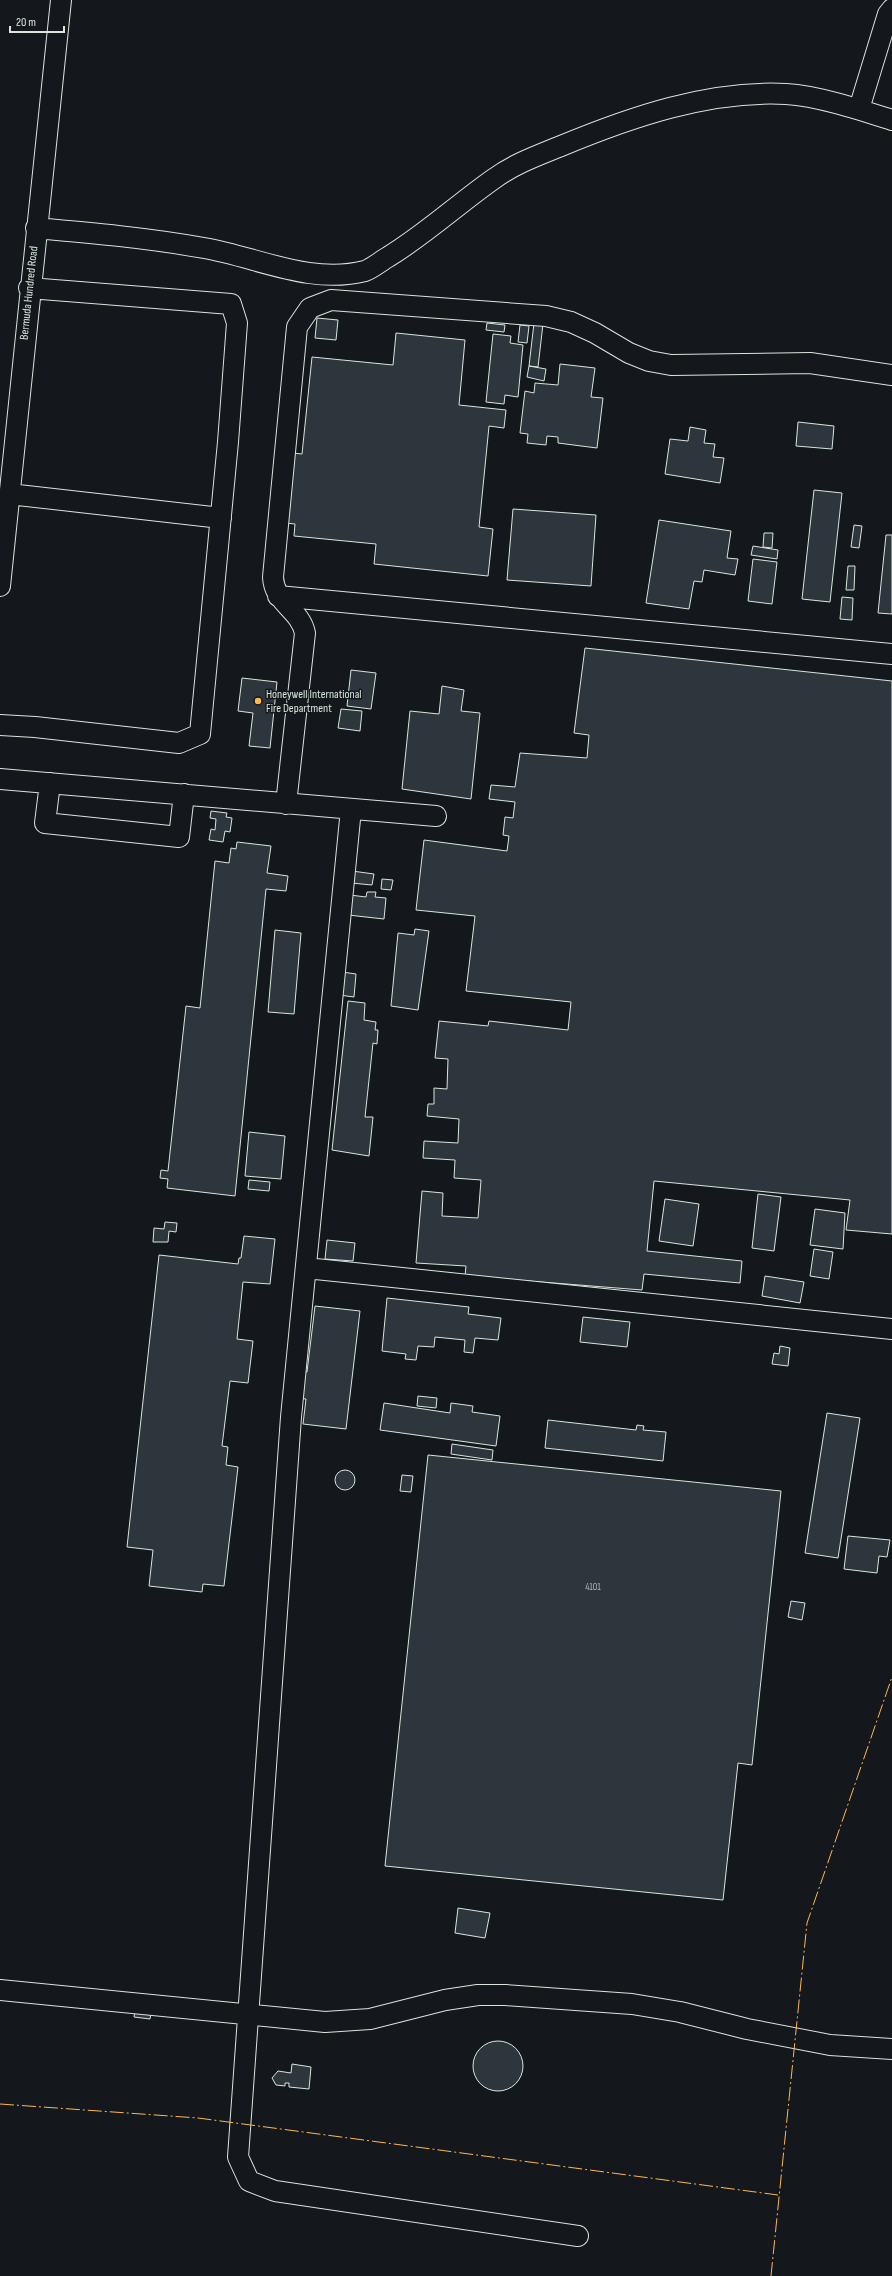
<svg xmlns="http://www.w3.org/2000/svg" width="892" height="2276" viewBox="0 0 892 2276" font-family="'Sofia Sans Condensed',sans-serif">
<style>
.building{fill:#2c363c;stroke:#d8e6dc}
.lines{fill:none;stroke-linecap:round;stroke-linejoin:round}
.minor-casing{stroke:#d8e6dc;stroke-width:22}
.minor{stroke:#14181c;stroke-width:20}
.power{stroke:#ffb74d;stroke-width:1;stroke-dasharray:14 3 2 3;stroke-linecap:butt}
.poi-dot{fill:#ffb74d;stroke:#14181c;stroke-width:1.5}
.labels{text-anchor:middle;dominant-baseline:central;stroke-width:3;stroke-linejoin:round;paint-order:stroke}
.number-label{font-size:10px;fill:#adbab4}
.street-label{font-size:12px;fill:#d8e6dc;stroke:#14181c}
.poi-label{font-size:12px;fill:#d8e6dc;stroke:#14181c;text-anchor:start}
</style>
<rect width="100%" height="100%" fill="#14181c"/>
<path class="building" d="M317,318L338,320L336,340L315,338Z
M487,323L505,325L504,332L486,330Z
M534,323L543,324L538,367L529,366Z
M520,325L529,326L527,343L518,342Z
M396,333L465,340L459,405L506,410L504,428L489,426L479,527L493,529L488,576L374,564L376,544L294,536L295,524L285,523L293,453L302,454L312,357L393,365Z
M493,334L511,336L510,343L523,345L518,397L505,395L504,404L486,402Z
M560,364L595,368L591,397L603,398L597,448L558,443V437L547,436L546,445L527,443L528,434L520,433L525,391L534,393L535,383L558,385Z
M529,366L546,369L544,381L527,377Z
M798,422L834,426L832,449L796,446Z
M690,427L706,430L704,443L715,444L713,457L724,458L720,483L665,474L670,439L688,441Z
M814,490L842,493L830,602L802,599Z
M513,509L596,515L591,586L507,580Z
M659,520L731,531L727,558L738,559L735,575L704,570L702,582L694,581L689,609L646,603Z
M854,525L862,526L859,548L851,547Z
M764,533H773L772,548L763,547Z
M886,535H892V614L878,613Z
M753,546L778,550L777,559L751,555Z
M753,559L777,562L772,604L748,601Z
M848,566H855L854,590H846Z
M842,597L853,598L852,620L840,619Z
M585,648L892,681V1234L846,1230L850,1200L654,1181L647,1251L742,1261L740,1283L644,1274L642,1290L465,1276L466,1266L416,1263L422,1191L443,1193L442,1216L478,1218L481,1180L454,1178L455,1160L423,1158L424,1141L458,1143L459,1119L427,1116L428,1104H434V1088L447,1089L448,1059L435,1058L439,1021L488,1026L489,1021L568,1030L571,1002L466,991L475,916L416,910L424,840L507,851L509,836L503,835L505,817L513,818L515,802L489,799L491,785L515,787L520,753L587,758L589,735L574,733Z
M351,670L376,673L371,709L347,706Z
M242,678L277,682L270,748L249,746L253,713L238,711Z
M442,686L464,690L461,711L480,713L471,799L402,789L410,711L439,714Z
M341,709L362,711L360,731L338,728Z
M211,811L227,813L226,817L232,818L230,832L225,831L223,842L209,840L211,829L215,830L216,819L210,818Z
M237,842L271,846L267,873L288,876L286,891L266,889L235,1196L167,1188L168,1179L160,1178L161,1170L168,1171L186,1006L200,1008L215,861L229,863L231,848L236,849Z
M352,871L374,874L372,885L351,883Z
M382,879L393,880L391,890L381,889Z
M367,892H376L375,897L386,898L384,919L348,915L350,895L366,897Z
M415,929L429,931L418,1010L391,1006L398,933L414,935Z
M275,930L301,933L294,1014L268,1012Z
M342,972L356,974L354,997L339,995Z
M348,1001L365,1003L364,1020L376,1022L375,1030H378L377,1044L373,1043L365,1117H373L369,1156L332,1150Z
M249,1132L285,1136L281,1179L245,1176Z
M249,1180L270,1182L269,1191L248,1189Z
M758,1194L781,1197L774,1251L752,1248Z
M665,1199L699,1204L693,1246L659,1241Z
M815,1209L845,1213L843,1249L810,1245Z
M165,1222L177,1223L176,1232L169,1231L168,1242H153L154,1228L164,1229Z
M244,1236L275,1239L270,1284L243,1282L237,1339L253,1341L248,1383L230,1381L222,1446L228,1447L226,1465L238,1467L224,1586L203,1584L202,1592L149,1586L153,1550L127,1547L159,1255L238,1264L239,1258H241Z
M327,1240L355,1243L353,1261L325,1259Z
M814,1249L833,1252L829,1279L810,1276Z
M765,1276L804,1282L800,1303L762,1296Z
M387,1298L469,1307L468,1314L501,1318L498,1340L475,1338L473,1353L464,1352L465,1340L435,1337L434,1347L418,1346L416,1360L405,1359L406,1354L382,1351Z
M315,1306L360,1311L346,1429L303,1424L306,1399L297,1398L300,1371L307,1372Z
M583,1317L630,1322L627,1347L580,1342Z
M780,1346L790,1348L788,1366L772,1364L774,1353L779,1354Z
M418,1396L437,1398L436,1408L417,1406Z
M384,1403L450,1413L451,1403L473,1406L472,1412L500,1416L496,1446L380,1430Z
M827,1413L860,1418L838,1558L805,1553Z
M548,1420L636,1430L637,1425L644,1426L643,1430L666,1432L663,1461L545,1448Z
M452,1444L493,1450L492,1460L451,1454Z
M428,1455L781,1491L752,1765L738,1763L723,1900L385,1866Z
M335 1480a10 10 0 1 1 20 0a10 10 0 1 1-20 0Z
M402,1475L413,1476L411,1492L400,1491Z
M848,1536L890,1540L887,1557L879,1556L877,1573L844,1569Z
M791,1601L805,1603L802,1620L788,1617Z
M458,1908L490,1913L485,1938L455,1933Z
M136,2005L152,2007L150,2019L134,2017Z
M473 2066a25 25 0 1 1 50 0a25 25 0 1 1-50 0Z
M292,2064L311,2067L309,2089L289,2087V2083H285V2086L276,2085L272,2078L278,2071L291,2073Z"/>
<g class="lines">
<g class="minor-casing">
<path id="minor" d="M859,109L888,14L892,9
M36,228C92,233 148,238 204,248C257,257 310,285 365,271C373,268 381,261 388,257C426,234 459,203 495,178C514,164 539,155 561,146C631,117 709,90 786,94C819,96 861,110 892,120
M9,494L221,518
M0,586L61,0
M278,596L892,654
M0,725L35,727L179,743L200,734L228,442L237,323L231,304L29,288
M0,779L436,816
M50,783L45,823L179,837L184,794
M286,804L305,633C300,609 274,603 273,577L297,327L310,308L331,300L546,316L571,322L595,333L629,353L649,361L671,365L810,363L892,375
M351,809L291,1417L238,2157L249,2181L275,2191L578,2236
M306,1268L892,1329
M0,1990L325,2022L370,2019L445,2000L478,1995H505L632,2004L680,2012L747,2029L830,2045L892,2049"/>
</g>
<use href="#minor" class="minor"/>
<path class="power" d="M0,2104L198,2118L778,2195
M771,2276L807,1923L892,1677"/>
</g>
<circle class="poi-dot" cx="258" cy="701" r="4"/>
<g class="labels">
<g class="number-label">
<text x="593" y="1587">4101</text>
</g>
<g class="street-label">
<text transform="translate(29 293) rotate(-84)">Bermuda Hundred Road</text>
</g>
<g class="poi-label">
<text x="266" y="694">Honeywell International<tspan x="266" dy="14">Fire Department</tspan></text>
</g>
</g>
<path d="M10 26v6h54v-6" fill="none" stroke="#d8e6dc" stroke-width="2"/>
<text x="16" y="26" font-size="12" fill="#d8e6dc" stroke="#14181c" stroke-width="3" paint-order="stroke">20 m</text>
</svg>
